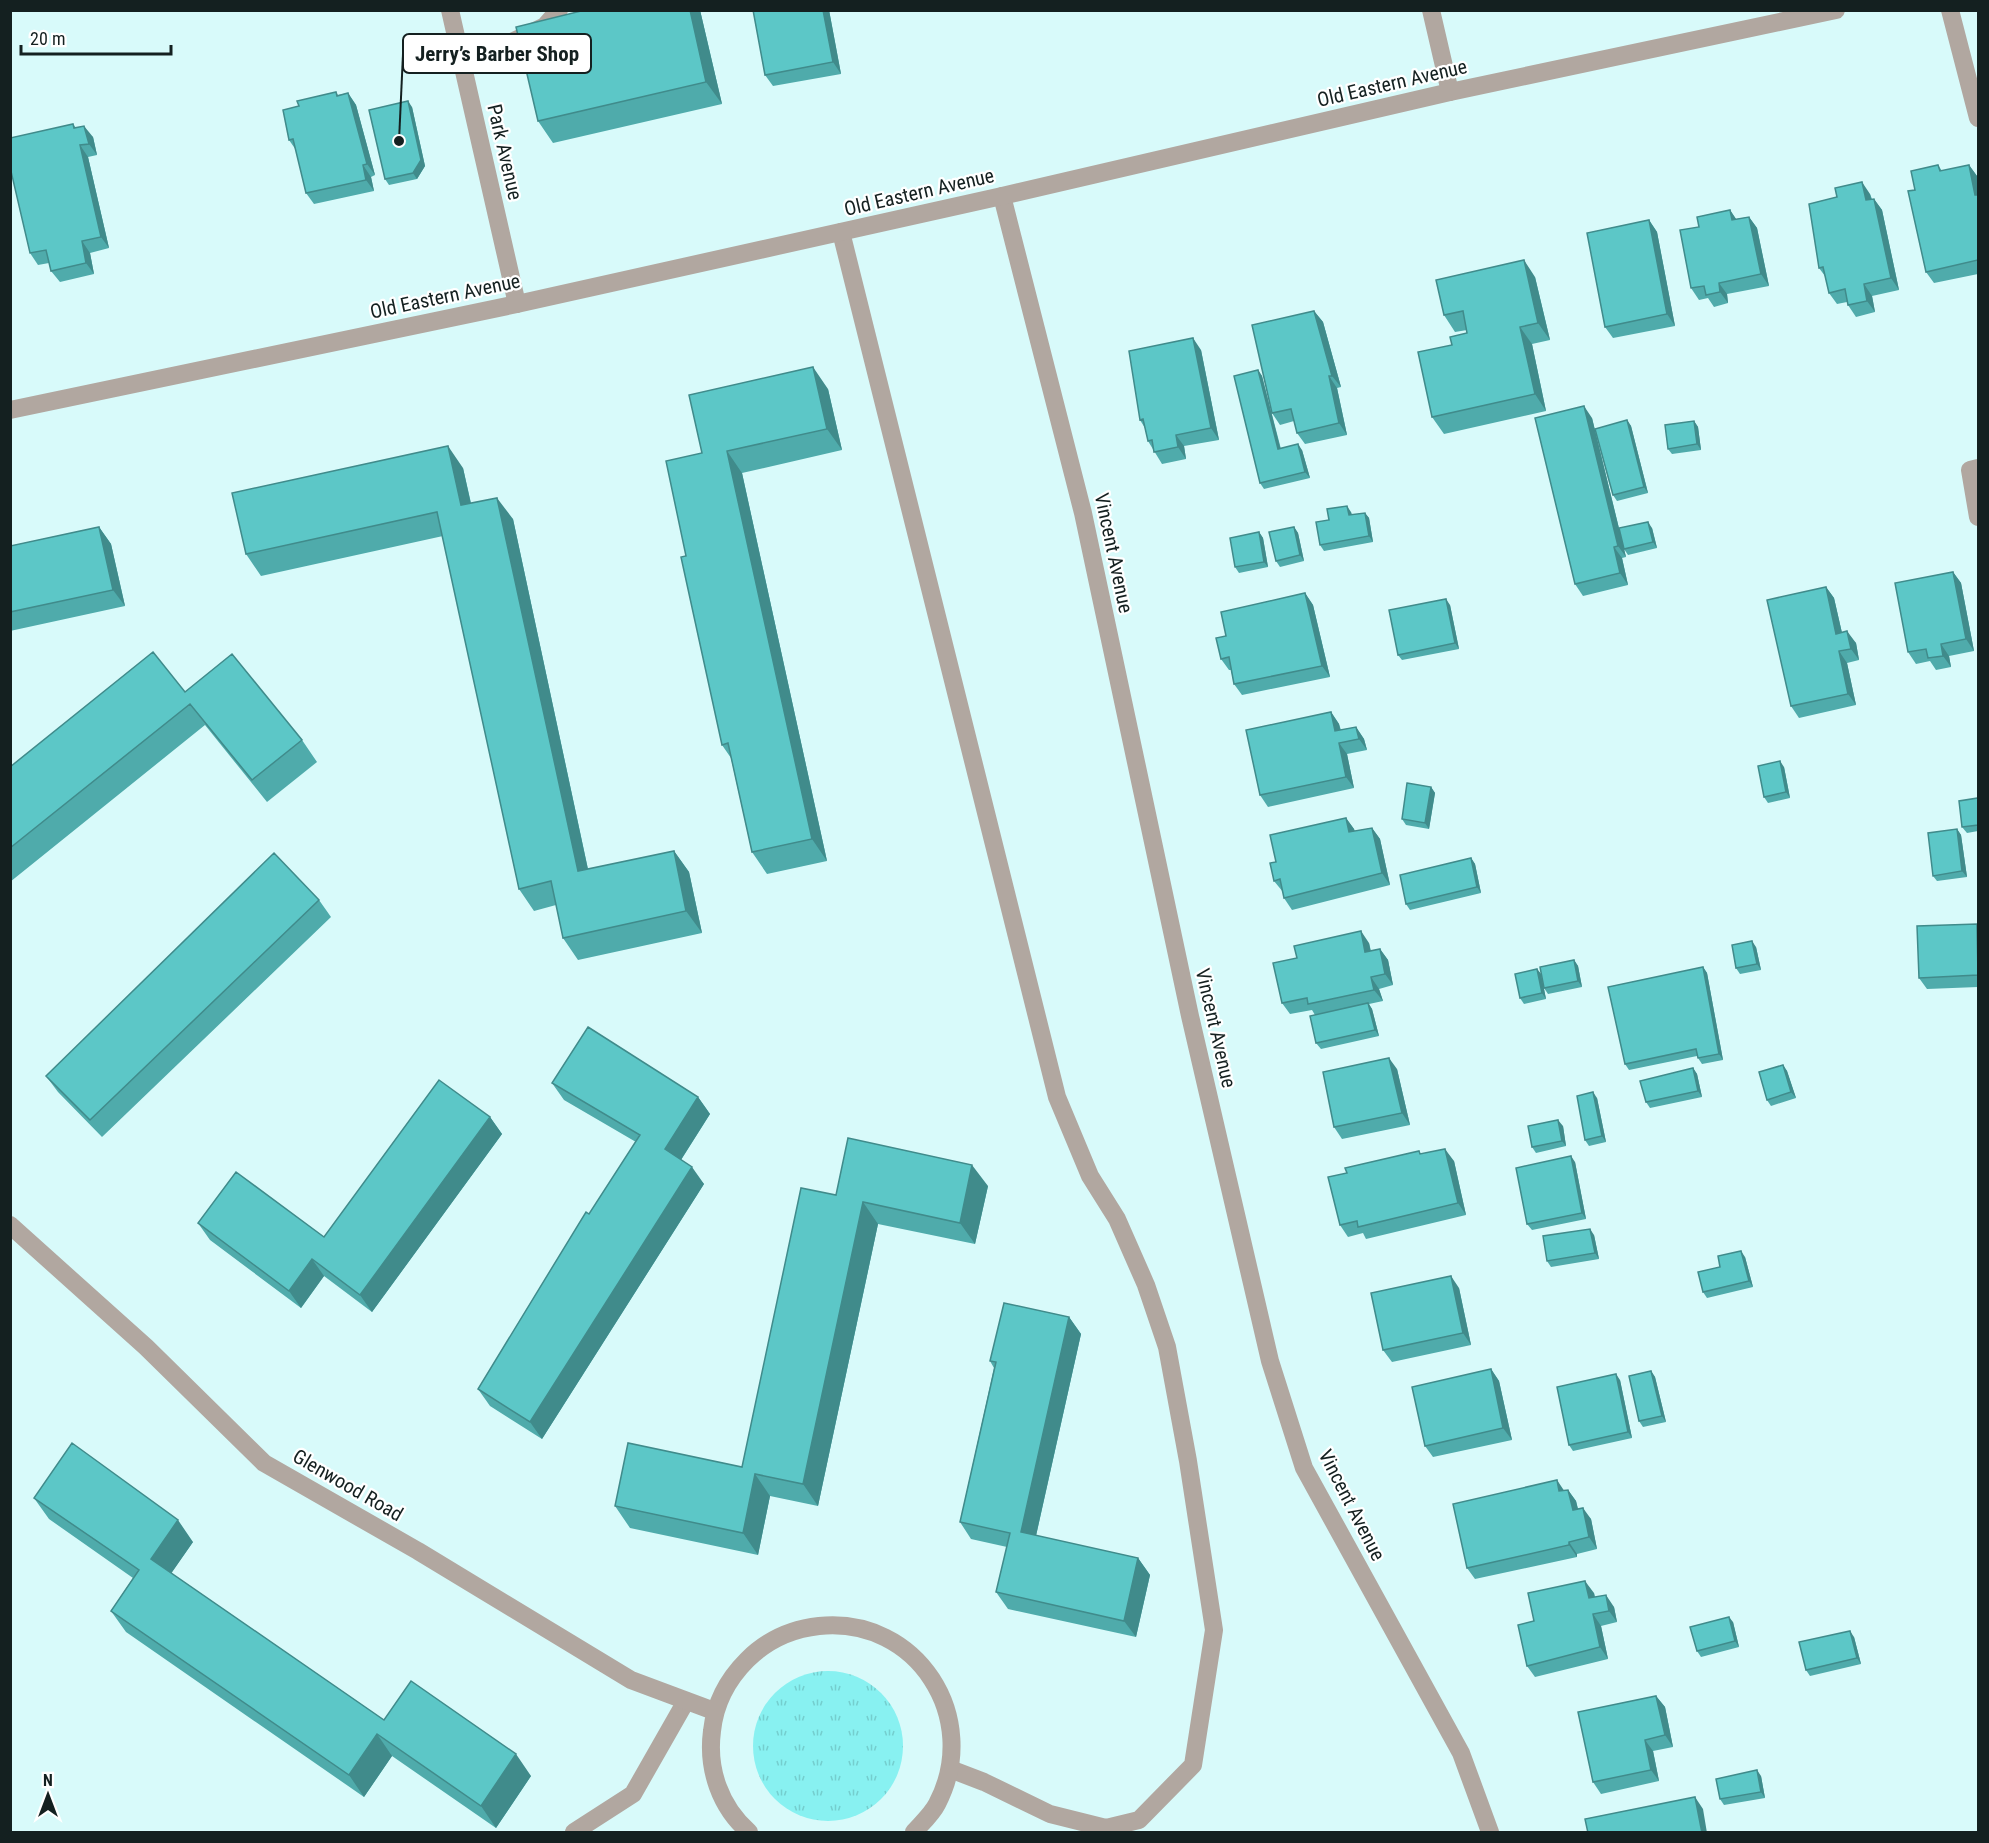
<svg xmlns="http://www.w3.org/2000/svg" width="1989" height="1843" viewBox="0 0 1989 1843" font-family="'Roboto Condensed',sans-serif">
<style>
.grass{fill:url(#grass-tufts)}
.lines{fill:none;stroke-linecap:round;stroke-linejoin:round}
.service{stroke:#b1a7a0;stroke-width:18}
.minor{stroke:#b1a7a0;stroke-width:18}
.tertiary{stroke:#b1a7a0;stroke-width:18}
.wall{fill:#4fabab}
.shaded-wall{fill:#408b8b}
.building{fill:#5cc7c7;stroke:#408b8b;stroke-width:1.5}
.labels{text-anchor:middle;dominant-baseline:central;stroke-width:4.5;stroke-linejoin:round;paint-order:stroke}
.street-label{font-size:20px;fill:#142020;stroke:#fff}
.leader{fill:none;stroke:#142020;stroke-width:2}
.callout-dot{fill:#142020;stroke:#fff;stroke-width:2}
.callout{fill:#fff;stroke:#142020;stroke-width:2}
.callout-label{font-size:21px;text-anchor:middle;font-weight:bold;fill:#142020}
</style>
<defs>
<pattern id="grass-tufts" width="24" height="20" patternUnits="userSpaceOnUse" patternTransform="scale(1.5)"><rect width="24" height="20" fill="#88f1f1"/><path d="M3 7l-1-3M5 7V3M7 7l1-3M15 17l-1-3M17 17v-4M19 17l1-3" fill="none" stroke="#74cece"/></pattern>
</defs>
<rect width="100%" height="100%" fill="#d8fafa"/>
<path class="grass" d="M753 1746a75 75 0 1 1 150 0a75 75 0 1 1-150 0Z"/>
<g class="lines">
<path class="service" d="M450,10L517,304
M1950,10L1978,118
M462,66L545,26L559,10
M841,232L1057,1097L1090,1176L1117,1219L1146,1285L1167,1347L1188,1461L1214,1630L1193,1765L1139,1820L1106,1828L1050,1814L984,1782L950,1769
M1978,468L1970,470L1978,517
M574,1832L633,1794L686,1701"/>
<path class="minor" d="M1431,10L1450,92
M1002,196L1083,513L1190,1016L1270,1361L1304,1468L1461,1753L1490,1832
M10,1225L146,1347L264,1463L418,1551L631,1680L714,1711
M749,1832C720,1807 707,1769 712,1731C715,1703 727,1680 747,1660C767,1640 791,1629 819,1626C917,1616 982,1718 937,1804C932,1814 921,1824 914,1832"/>
<path class="tertiary" d="M10,410L517,304L1002,196L1450,92L1836,10"/>
</g>
<path class="wall" d="M700,10L722,104L553,143L538,121Z
M753,10H829L841,74L773,86L765,75Z
M336,92L338,95L348,93L356,105L375,175L371,177L374,191L314,204L306,193L296,150L289,140L299,106Z
M412,107L425,166L417,179L389,185L385,179Z
M73,124L76,128L93,137L97,155L88,157L109,248L90,253L94,274L60,282L51,271L49,263L38,265L30,253Z
M1938,165L1942,171L1969,165L1977,176L1978,184V274L1934,283L1926,272L1915,190Z
M1870,194L1872,199H1874L1882,210L1899,290L1872,296L1875,312L1856,317L1848,305L1847,302L1837,304L1829,293L1825,276L1819,268Z
M1730,210L1736,219L1749,217L1757,228L1769,286L1727,294L1728,303L1714,307L1708,298L1699,300L1691,288L1699,227Z
M1649,220L1657,232L1675,326L1613,338L1605,327Z
M1535,277L1550,340L1532,344L1546,411L1444,434L1432,417L1452,345L1467,333V330L1455,332L1444,315Z
M1314,311L1323,322L1341,387L1337,388L1347,435L1305,444L1297,433L1294,421L1280,425L1272,413Z
M1201,350L1219,440L1184,446L1186,459L1162,464L1148,441L1145,428L1140,420Z
M1258,370L1262,376L1281,449L1302,450L1310,478L1264,489L1260,483Z
M828,389L842,450L742,473L827,861L767,874L752,852L731,758L722,745L702,453Z
M1592,418L1626,557L1622,558L1628,585L1583,596L1575,584Z
M1627,420L1631,426L1648,493L1617,501L1613,495Z
M1694,421L1698,427L1701,450L1672,454L1668,449Z
M463,468L471,503L513,519L588,869L674,851L689,872L702,933L578,960L563,938L556,905L534,911L519,889L443,536L261,576L246,554Z
M1351,512L1352,515L1365,513L1369,518L1373,542L1324,551L1320,545L1329,520Z
M99,527L111,544L125,606L10,631V546Z
M1294,527L1298,533L1304,561L1280,567L1276,561Z
M1652,528L1657,548L1628,555L1624,549Z
M1259,532L1263,538L1268,567L1239,573L1235,567Z
M1953,572L1961,583L1974,651L1949,656L1951,667L1936,670L1930,661L1916,664L1908,652Z
M1826,587L1834,598L1842,633L1856,643L1859,660L1847,663L1856,705L1799,718L1791,706Z
M1305,593L1313,605L1330,677L1242,695L1234,684L1231,670H1229L1221,659L1226,636Z
M1450,605L1459,649L1402,660L1398,655Z
M185,692L302,740L317,762L267,802L205,725L10,882V767Z
M1331,712L1339,724L1341,730L1356,727L1364,739L1367,750L1347,754L1354,788L1268,807L1260,795Z
M1784,767L1790,798L1768,803L1764,797Z
M1431,787L1435,793L1429,829L1406,825L1402,819Z
M1978,798V831L1967,833L1962,827Z
M1346,818L1354,829L1355,831L1372,828L1380,839L1390,885L1292,910L1284,898L1283,892L1274,881L1276,862Z
M1957,829L1961,835L1967,877L1937,881L1933,876Z
M1471,858L1475,864L1481,893L1410,910L1406,904Z
M319,900L331,917L102,1137L58,1092L46,1076Z
M1977,924L1978,927V987L1927,989L1919,978Z
M1369,943L1371,951L1380,949L1388,960L1393,985L1379,989L1383,1001L1369,1004L1372,1009L1379,1036L1321,1049L1316,1043L1315,1015L1312,1010L1290,1014L1282,1003Z
M1756,947L1761,970L1740,974L1736,968Z
M1574,960L1578,966L1582,987L1548,994L1544,988Z
M1703,967L1707,973L1723,1060L1702,1064L1698,1058L1697,1056L1629,1070L1625,1064Z
M1537,969L1541,974L1546,999L1524,1004L1520,998Z
M1783,1065L1787,1071L1796,1098L1771,1106L1767,1100Z
M1693,1068L1697,1074L1702,1097L1650,1108L1646,1102Z
M1397,1069L1410,1125L1342,1139L1334,1127Z
M552,1083L698,1097L710,1114L681,1160L704,1184L542,1439L490,1406L478,1389L636,1142L564,1100Z
M1597,1098L1606,1142L1589,1146L1585,1140Z
M490,1117L502,1134L372,1312L324,1276L301,1308L210,1240L198,1223L324,1237Z
M1563,1126L1566,1146L1536,1153L1532,1147Z
M1421,1154L1454,1161L1466,1215L1366,1239L1363,1233L1348,1237L1340,1225L1347,1173Z
M1575,1162L1586,1219L1532,1230L1527,1224Z
M988,1186L975,1244L878,1224L818,1506L770,1496L758,1555L630,1528L615,1506L742,1467L836,1195Z
M1594,1235L1599,1259L1551,1267L1547,1261Z
M1745,1257L1753,1287L1707,1298L1703,1292Z
M1459,1288L1471,1345L1392,1362L1383,1350Z
M1069,1317L1081,1334L1036,1536L1138,1558L1150,1575L1136,1637L1008,1609L996,1592L1007,1547L971,1539L960,1522L994,1368L990,1361Z
M1491,1369L1499,1381L1512,1440L1433,1457L1425,1446Z
M1651,1371L1655,1377L1666,1422L1643,1427L1639,1421Z
M1620,1380L1632,1438L1573,1451L1569,1445Z
M1564,1490H1568L1576,1501L1578,1509L1591,1519L1597,1549L1577,1554V1557L1475,1579L1467,1568Z
M34,1498L193,1542L171,1573L384,1720L531,1776L496,1828L392,1756L364,1797L126,1632L111,1611L133,1578L49,1519Z
M1594,1593L1595,1597L1614,1607L1617,1622L1601,1626L1608,1659L1535,1677L1527,1666L1534,1621Z
M1733,1622L1739,1647L1701,1657L1697,1651Z
M1854,1637L1861,1664L1810,1676L1806,1670Z
M1656,1696L1665,1707L1673,1747L1653,1751L1659,1781L1601,1794L1593,1782Z
M1761,1776L1765,1798L1724,1805L1720,1799Z"/>
<path class="shaded-wall" d="M690,10H700L722,104L706,82Z
M823,10H829L841,74L833,62Z
M348,93L356,105L375,175L367,164Z
M408,101L412,107L425,166L417,179L413,173Z
M84,126L93,137L97,155L89,144Z
M80,145L88,157L109,248L101,237Z
M363,165L371,177L374,191L366,180Z
M1969,165L1977,176L1978,184V200L1975,195Z
M1862,182L1870,194L1874,212L1866,200Z
M1874,199L1882,210L1899,290L1891,278Z
M1730,210L1738,222L1732,220Z
M1749,217L1757,228L1769,286L1761,274Z
M1649,220L1657,232L1675,326L1667,314Z
M82,241L90,253L94,274L86,263Z
M1524,260L1535,277L1550,340L1538,323Z
M1719,283L1727,294L1728,303L1720,292Z
M1864,284L1872,296L1875,312L1867,301Z
M1314,311L1323,322L1341,387L1332,376Z
M1520,327L1532,344L1546,411L1535,394Z
M1193,338L1201,350L1219,440L1211,428Z
M813,367L828,389L842,450L827,429Z
M1258,370L1262,376L1282,455L1278,449Z
M1329,376L1337,388L1347,435L1339,423Z
M1584,406L1592,418L1626,557L1618,546Z
M1627,420L1631,426L1648,493L1644,487Z
M1694,421L1698,427L1701,450L1697,444Z
M1176,435L1184,446L1186,459L1178,447Z
M1298,444L1302,450L1310,478L1305,472Z
M448,446L463,468L476,527L461,505Z
M727,451L742,473L827,861L812,839Z
M497,498L513,519L593,893L578,871Z
M1347,506L1351,512L1353,521L1349,515Z
M1365,513L1369,518L1373,542L1369,536Z
M1648,522L1652,528L1657,548L1653,542Z
M99,527L111,544L125,606L113,590Z
M1294,527L1298,533L1304,561L1300,555Z
M1259,532L1263,538L1268,567L1264,562Z
M1614,547L1622,558L1628,585L1620,573Z
M1953,572L1961,583L1974,651L1966,639Z
M1826,587L1834,598L1845,646L1836,634Z
M1305,593L1313,605L1330,677L1322,666Z
M1446,599L1450,605L1459,649L1455,643Z
M1847,631L1856,643L1859,660L1851,649Z
M1941,644L1949,656L1951,667L1943,656Z
M1839,651L1847,663L1856,705L1848,694Z
M1331,712L1339,724L1343,743L1335,731Z
M1356,727L1364,739L1367,750L1359,739Z
M1339,743L1347,754L1354,788L1346,777Z
M1780,761L1784,767L1790,798L1786,792Z
M1431,787L1435,793L1429,829L1425,823Z
M1346,818L1354,829L1357,844L1349,832Z
M1372,828L1380,839L1390,885L1382,873Z
M1957,829L1961,835L1967,877L1962,871Z
M674,851L689,872L702,933L686,911Z
M1471,858L1475,864L1481,893L1477,887Z
M1977,924L1978,927V975Z
M1361,931L1369,943L1373,964L1365,952Z
M1752,941L1756,947L1761,970L1757,964Z
M1380,949L1388,960L1393,985L1385,974Z
M1574,960L1578,966L1582,987L1578,981Z
M1703,967L1707,973L1723,1060L1719,1054Z
M1537,969L1541,974L1546,999L1542,993Z
M1371,977L1379,989L1383,1001L1374,990Z
M1368,1003L1372,1009L1379,1036L1375,1030Z
M1389,1058L1397,1069L1410,1125L1402,1113Z
M1783,1065L1787,1071L1796,1098L1791,1092Z
M1693,1068L1697,1074L1702,1097L1698,1091Z
M1593,1092L1597,1098L1606,1142L1602,1136Z
M698,1097L710,1114L677,1166L665,1149Z
M490,1117L502,1134L372,1312L360,1295Z
M1558,1120L1563,1126L1566,1146L1562,1141Z
M1445,1149L1454,1161L1466,1215L1458,1203Z
M1571,1156L1575,1162L1586,1219L1582,1213Z
M972,1165L988,1186L975,1244L960,1223Z
M692,1167L704,1184L542,1439L530,1422Z
M863,1202L878,1224L818,1506L803,1484Z
M1590,1229L1594,1235L1599,1259L1595,1253Z
M1741,1251L1745,1257L1753,1287L1749,1281Z
M312,1259L324,1276L301,1308L289,1291Z
M1451,1276L1459,1288L1471,1345L1463,1333Z
M1069,1317L1081,1334L1033,1549L1021,1532Z
M1491,1369L1499,1381L1512,1440L1503,1428Z
M1651,1371L1655,1377L1666,1422L1662,1416Z
M1616,1374L1620,1380L1632,1438L1628,1432Z
M755,1474L770,1496L758,1555L743,1533Z
M1557,1480L1565,1492L1559,1491Z
M1568,1490L1576,1501L1581,1522L1573,1510Z
M1583,1508L1591,1519L1597,1549L1589,1537Z
M178,1520L193,1542L166,1581L151,1559Z
M1569,1542L1577,1554V1557L1569,1545Z
M1138,1558L1150,1575L1136,1637L1124,1621Z
M1585,1581L1594,1593L1597,1610L1589,1598Z
M1606,1595L1614,1607L1617,1622L1609,1611Z
M1593,1614L1601,1626L1608,1659L1600,1647Z
M1729,1617L1733,1622L1739,1647L1735,1641Z
M1850,1631L1854,1637L1861,1664L1857,1658Z
M1656,1696L1665,1707L1673,1747L1665,1735Z
M377,1734L392,1756L364,1797L349,1775Z
M1645,1740L1653,1751L1659,1781L1651,1770Z
M516,1754L531,1776L496,1828L481,1806Z
M1757,1770L1761,1776L1765,1798L1761,1792Z
M1695,1797L1703,1809L1707,1833H1702Z"/>
<path class="building" d="M585,10H690L706,82L538,121L516,27Z
M753,10H823L833,62L765,75Z
M336,92L337,96L348,93L367,164L363,165L366,180L306,193L293,139L289,140L283,110L299,106L297,101Z
M408,101L421,160L413,173L385,179L369,110Z
M73,124L74,128L84,126L89,144L80,145L101,237L82,241L86,263L51,271L46,250L30,253L10,167V138Z
M1938,165L1940,171L1969,165L1975,195H1978V260L1926,272L1908,191L1915,190L1911,171Z
M1862,182L1866,200L1874,199L1891,278L1864,284L1867,301L1848,305L1845,289L1829,293L1823,267L1819,268L1809,204L1837,197L1835,188Z
M1730,210L1732,220L1749,217L1761,274L1719,283L1720,292L1706,295L1704,286L1691,288L1680,230L1699,227L1697,217Z
M1649,220L1667,314L1605,327L1587,233Z
M1524,260L1538,323L1520,327L1535,394L1432,417L1418,352L1452,345L1450,337L1467,333L1463,311L1444,315L1436,280Z
M1314,311L1332,376H1329L1339,423L1297,433L1291,409L1272,413L1252,325Z
M1193,338L1211,428L1176,435L1178,447L1154,452L1152,440L1148,441L1143,419L1140,420L1129,351Z
M813,367L827,429L727,451L812,839L752,852L728,743L722,745L681,557L686,556L666,461L702,453L689,395Z
M1258,370L1278,449L1298,444L1305,472L1260,483L1234,376Z
M1584,406L1618,546L1614,547L1620,573L1575,584L1535,418Z
M1627,420L1644,487L1613,495L1595,429Z
M1694,421L1697,444L1668,449L1665,425Z
M448,446L461,505L497,498L578,871L674,851L686,911L563,938L551,881L519,889L437,512L246,554L232,493Z
M1347,506L1349,515L1365,513L1369,536L1320,545L1316,522L1329,520L1327,509Z
M1648,522L1653,542L1624,549L1619,528Z
M99,527L113,590L10,612V546Z
M1294,527L1300,555L1276,561L1269,532Z
M1259,532L1264,562L1235,567L1230,538Z
M1953,572L1966,639L1941,644L1943,656L1928,658L1926,649L1908,652L1895,583Z
M1826,587L1836,634L1847,631L1851,649L1839,651L1848,694L1791,706L1767,600Z
M1305,593L1322,666L1234,684L1229,657L1221,659L1216,638L1226,636L1221,612Z
M1446,599L1455,643L1398,655L1389,610Z
M153,652L185,692L232,654L302,740L252,780L190,704L10,848V767Z
M1331,712L1335,731L1356,727L1359,739L1339,743L1346,777L1260,795L1246,730Z
M1780,761L1786,792L1764,797L1758,766Z
M1407,783L1431,787L1425,823L1402,819Z
M1978,798V825L1962,827L1959,801Z
M1346,818L1349,832L1372,828L1382,873L1284,898L1280,879L1274,881L1270,863L1276,862L1270,835Z
M1957,829L1962,871L1933,876L1928,833Z
M274,853L319,900L90,1120L46,1076Z
M1471,858L1477,887L1406,904L1400,875Z
M1977,924L1978,975L1919,978L1917,926Z
M1361,931L1365,952L1380,949L1385,974L1371,977L1374,990L1308,1004L1307,998L1282,1003L1273,963L1297,958L1294,946Z
M1752,941L1757,964L1736,968L1732,945Z
M1574,960L1578,981L1544,988L1540,967Z
M1703,967L1719,1054L1698,1058L1696,1049L1625,1064L1608,987Z
M1537,969L1542,993L1520,998L1515,974Z
M1368,1003L1375,1030L1316,1043L1310,1016Z
M588,1027L698,1097L665,1149L692,1167L530,1422L478,1389L586,1212L589,1214L640,1135L552,1083Z
M1389,1058L1402,1113L1334,1127L1323,1072Z
M1783,1065L1791,1092L1767,1100L1759,1072Z
M1693,1068L1698,1091L1646,1102L1640,1081Z
M439,1080L490,1117L360,1295L312,1259L289,1291L198,1223L236,1172L324,1237Z
M1593,1092L1602,1136L1585,1140L1577,1096Z
M1558,1120L1562,1141L1532,1147L1528,1126Z
M848,1138L972,1165L960,1223L863,1202L803,1484L755,1474L743,1533L615,1506L628,1443L742,1467L801,1188L836,1195Z
M1445,1149L1458,1203L1358,1227L1357,1221L1340,1225L1328,1177L1347,1173L1345,1168L1419,1151L1420,1154Z
M1571,1156L1582,1213L1527,1224L1516,1168Z
M1590,1229L1595,1253L1547,1261L1543,1236Z
M1741,1251L1749,1281L1703,1292L1698,1272L1720,1267L1718,1256Z
M1451,1276L1463,1333L1383,1350L1371,1293Z
M1004,1303L1069,1317L1021,1532L1138,1558L1124,1621L996,1592L1010,1533L960,1522L996,1362L990,1361Z
M1491,1369L1503,1428L1425,1446L1412,1387Z
M1651,1371L1662,1416L1639,1421L1629,1376Z
M1616,1374L1628,1432L1569,1445L1557,1387Z
M72,1443L178,1520L151,1559L384,1720L411,1681L516,1754L481,1806L377,1734L349,1775L111,1611L139,1570L34,1498Z
M1557,1480L1559,1491L1568,1490L1573,1510L1583,1508L1589,1537L1569,1542V1545L1467,1568L1453,1504Z
M1585,1581L1589,1598L1606,1595L1609,1611L1593,1614L1600,1647L1527,1666L1518,1625L1534,1621L1528,1593Z
M1729,1617L1735,1641L1697,1651L1690,1627Z
M1850,1631L1857,1658L1806,1670L1799,1642Z
M1656,1696L1665,1735L1645,1740L1651,1770L1593,1782L1578,1712Z
M1757,1770L1761,1792L1720,1799L1716,1779Z
M1695,1797L1702,1833H1588L1585,1819Z"/>
<g class="labels">
<g class="street-label">
<text transform="translate(1392 83) rotate(-13)">Old Eastern Avenue</text>
<text transform="translate(505 152) rotate(77)">Park Avenue</text>
<text transform="translate(919 192) rotate(-13)">Old Eastern Avenue</text>
<text transform="translate(445 296) rotate(-12)">Old Eastern Avenue</text>
<text transform="translate(1114 553) rotate(78)">Vincent Avenue</text>
<text transform="translate(1216 1028) rotate(77)">Vincent Avenue</text>
<text transform="translate(348 1485) rotate(30)">Glenwood Road</text>
<text transform="translate(1352 1505) rotate(63)">Vincent Avenue</text>
</g>
</g>
<path class="leader" d="M399 141L403 54"/>
<circle class="callout-dot" cx="399" cy="141" r="6"/>
<rect class="callout" x="403" y="34" width="188" height="39" rx="6"/>
<g class="callout-label">
<text x="497" y="61">Jerry’s Barber Shop</text>
</g>
<rect width="1989" height="1843" fill="none" stroke="#142020" stroke-width="24"/>
<g transform="translate(48 1795)" stroke="#ffffff" stroke-width="4.5" paint-order="stroke">
<path d="M0-4.5L10 22L0 15L-10 22Z" fill="#142020"/>
<text y="-9" font-size="16" font-weight="bold" text-anchor="middle" fill="#142020">N</text>
</g>
<path d="M21 45v9h150v-9" fill="none" stroke="#142020" stroke-width="3"/>
<text x="30" y="45" font-size="18" fill="#142020" stroke="#ffffff" stroke-width="4.5" paint-order="stroke">20 m</text>
</svg>
